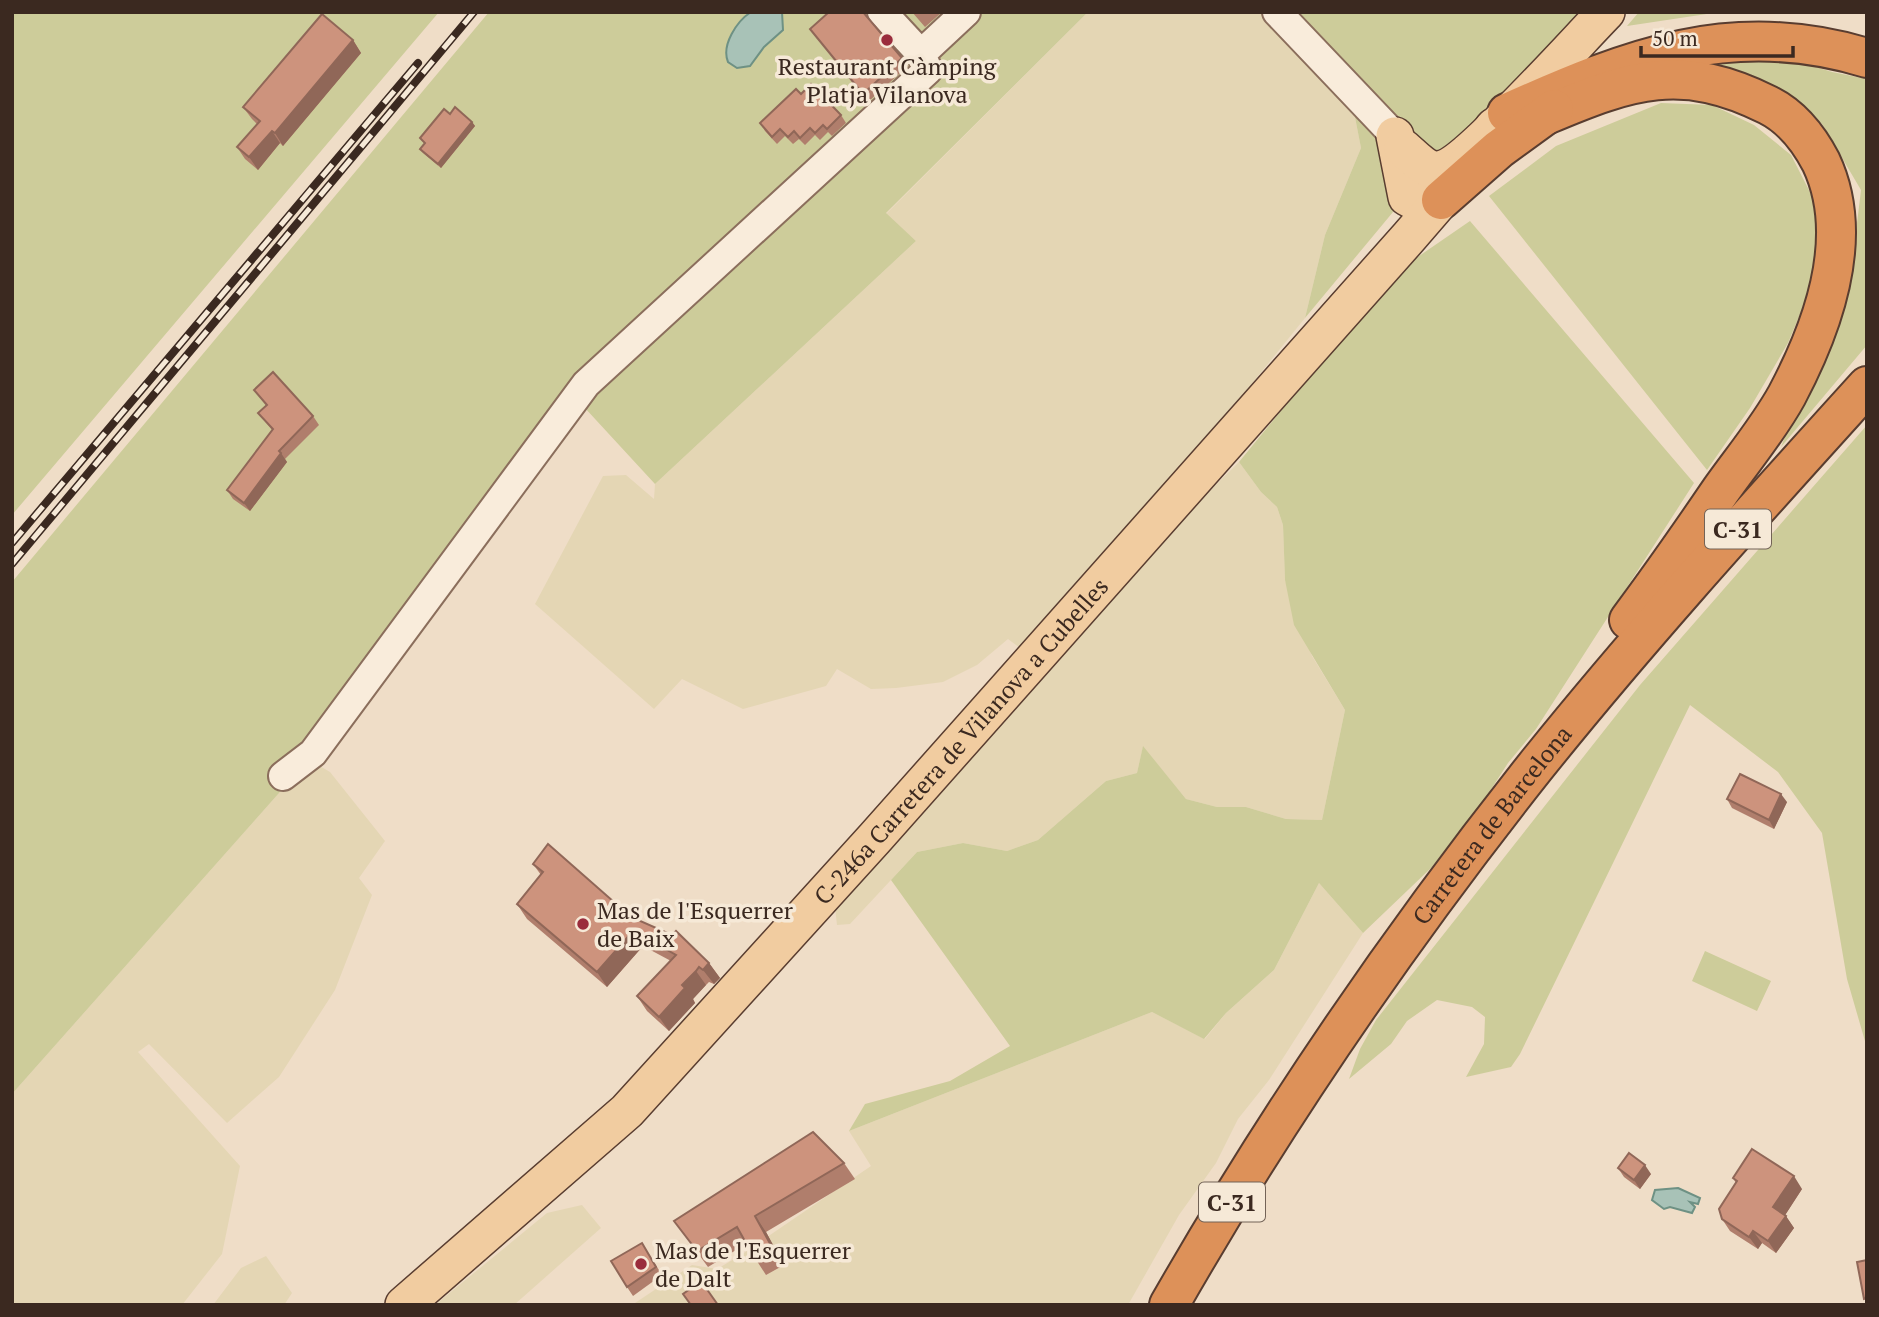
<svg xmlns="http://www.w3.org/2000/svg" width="1879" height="1317" viewBox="0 0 1879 1317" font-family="'PT Serif',serif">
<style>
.farmland{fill:#e4d6b4}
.green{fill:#cdcc9a}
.water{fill:#a8c2b7;stroke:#6e9184;stroke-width:2}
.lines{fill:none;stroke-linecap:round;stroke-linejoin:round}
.minor-casing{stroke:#8b6e5c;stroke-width:32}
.major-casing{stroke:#593d30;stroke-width:40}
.highway-casing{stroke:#593d30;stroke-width:42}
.minor{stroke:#f9ecdb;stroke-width:28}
.major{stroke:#f1cca0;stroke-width:37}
.highway{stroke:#dd9159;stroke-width:38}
.rail-casing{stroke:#3b2920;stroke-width:8}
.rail{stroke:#f6e9d7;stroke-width:5;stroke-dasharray:16;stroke-linecap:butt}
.wall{fill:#b07e6c}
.shaded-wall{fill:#906758}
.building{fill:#cd937d;stroke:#906758;stroke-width:2}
.poi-dot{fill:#9a2c3c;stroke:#f6e9d7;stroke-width:2.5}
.labels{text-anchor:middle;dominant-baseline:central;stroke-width:7;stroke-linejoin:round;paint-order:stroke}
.shield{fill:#f6e9d7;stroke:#736357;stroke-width:2}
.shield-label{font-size:23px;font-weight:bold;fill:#3b2920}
.poi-label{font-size:24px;fill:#3b2920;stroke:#f6e9d7;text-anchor:start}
.street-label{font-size:24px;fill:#3b2920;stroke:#f6e9d7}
</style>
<rect width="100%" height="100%" fill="#efddc7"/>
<path class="farmland" d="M1088,12H1262L1354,112L1361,148L1325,235L1305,318L1208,438L1024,651L1008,639L977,665L943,682L896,688L871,689L837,669L826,686L743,709L682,679L654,709L535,604L603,476L626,475L654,499L655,484L916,241L886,214Z
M1239,462L1261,492L1277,507L1283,525L1285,580L1312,656L1345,710L1322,820L1286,819L1246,807H1217L1186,799L1143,747L1137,773L1106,781L1038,840L1007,851L963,843L917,852L850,924L837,925L835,907L1180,520Z
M318,765L330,772L385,841L359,878L372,895L335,990L279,1077L227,1123L149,1044L138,1052L240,1166L222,1254L182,1305H12V1094L295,775Z
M1319,883L1363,933L1269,1080L1238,1119L1216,1163L1179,1215L1128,1305H632L692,1265L717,1269L741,1255L871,1166L849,1131L1152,1012L1205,1039L1226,1013L1274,970Z
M582,1205L601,1228L514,1305H435L547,1213Z
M266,1256L292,1293L284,1305H213L241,1268Z"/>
<path class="green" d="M12,12H439L12,515Z
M489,12H1088L886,213L916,241L655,484L584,407L470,565L318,765L295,775L12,1094V582Z
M1296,12H1577L1579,14L1439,164Z
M1639,12H1720L1627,26Z
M1784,57L1832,72L1867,79V345L1781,447L1853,257L1861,190L1822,124L1772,85L1692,64Z
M1661,103L1712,105L1754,125L1791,155L1812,196L1821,234L1811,288L1788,343L1750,408L1707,470L1489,196L1556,146Z
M1354,112L1388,153L1393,212L1305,318L1325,235L1361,148Z
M1470,221L1694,483L1536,729L1508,763L1481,805L1431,868L1363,933L1319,883L1274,970L1226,1013L1204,1039L1152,1012L849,1131L865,1104L950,1081L1010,1046L891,880L917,852L963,843L1007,851L1038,840L1106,781L1137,773L1143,746L1186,799L1217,807H1246L1286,819L1322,820L1345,710L1294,625L1285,580L1283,525L1277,507L1261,492L1239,462L1393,274Z
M1867,425V1048L1847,979L1822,833L1778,772L1690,705L1520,1054L1511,1067L1466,1077L1484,1044L1485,1017L1472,1007L1437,1000L1407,1021L1391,1044L1349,1079L1360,1049L1376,1020L1640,685Z
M1705,951L1771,981L1757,1011L1692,981Z"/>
<path class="water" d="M751,12H782L783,30L764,47L750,66L737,68L728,62C721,45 737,21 751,12Z
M1678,1188L1700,1198L1698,1204L1690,1202L1695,1207L1692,1213L1670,1207L1664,1209L1652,1200L1655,1190Z"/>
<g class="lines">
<g class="minor-casing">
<path id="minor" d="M1277,12L1395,136
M921,54L966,12
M283,776L313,753L586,384L928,70L921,54L882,12"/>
</g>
<g class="major-casing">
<g id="major">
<path d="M1395,136L1407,197L1431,210"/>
<path d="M1403,148C1413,156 1425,171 1438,170C1465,168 1580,38 1606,12"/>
<path id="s1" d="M404,1305L627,1111L875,838L1409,237L1441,200L1494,127"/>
</g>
</g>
<g class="highway-casing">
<g id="highway">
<path d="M1507,113C1629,58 1733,17 1867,58"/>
<path d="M1546,115C1631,79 1682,62 1768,105C1792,117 1809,139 1821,162C1856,236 1823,327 1787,395C1769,428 1743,459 1721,490C1691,534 1661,577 1629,620"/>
<path d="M1441,200L1499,149L1554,109"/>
<path id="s2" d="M1169,1305C1276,1118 1401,936 1535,767C1640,636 1754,511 1867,386"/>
</g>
</g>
<use href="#minor" class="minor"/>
<use href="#major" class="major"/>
<use href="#highway" class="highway"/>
<g class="rail-casing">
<path id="rail" d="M12,543L418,63
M12,564L474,12"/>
</g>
<use href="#rail" class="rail"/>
</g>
<path class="wall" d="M827,12H863L902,58L908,66L868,102L810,29L828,14Z
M912,12H940L941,13L925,27Z
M353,40L361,53L283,146L280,143L258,170L245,159L237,147L257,124L252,119L243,107Z
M801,94L841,115L846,123L832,136L828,132L820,140L815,135L805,145L799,139L793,144L785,136L777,144L765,131L760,123Z
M450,114L472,122L475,126L441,168L423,153L420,149L425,144L420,138Z
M254,390L313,416L319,425L285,459L287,462L250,511L233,499L227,490L272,430L258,413L266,405Z
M1727,799L1787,802L1774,829L1732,808Z
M533,864L631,917L709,963L720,978L714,984L709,982L706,985L693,999L695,1003L669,1031L647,1011L637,996L671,961L643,946L607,987L527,919L517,904L541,875Z
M844,1163L855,1179L766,1232L784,1265L766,1275L746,1244L708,1267L674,1221Z
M1618,1168L1651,1174L1640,1189L1624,1177Z
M1733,1178L1802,1189L1785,1215L1794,1228L1776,1253L1762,1243L1758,1249L1730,1231L1722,1219L1736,1183Z
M642,1243L662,1275L633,1296L627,1287Z"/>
<path class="shaded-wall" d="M353,40L361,53L283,146L275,133Z
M472,122L475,126L441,168L438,164Z
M272,131L280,143L258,170L249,157Z
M281,453L287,462L250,511L244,503Z
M1781,794L1787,802L1774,829L1769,820Z
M633,931L643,946L607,987L597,972Z
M709,963L720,978L714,984L703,970Z
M696,971L706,985L693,999L695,1003L669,1031L659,1017L682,985Z
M1645,1165L1651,1174L1640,1189L1634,1180Z
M1794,1176L1802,1189L1782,1220L1773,1207Z
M755,1216L766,1232L784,1265L773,1249Z
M1786,1216L1794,1228L1776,1253L1768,1241Z
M1753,1231L1762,1243L1758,1249L1749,1237Z"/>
<path class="building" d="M829,12H863L902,58L863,94L810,29Z
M322,14L353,40L275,133L272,131L249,157L237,147L260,121L243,107Z
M811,84L841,115L827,129L823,125L815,133L810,128L800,138L794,131L788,137L780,129L772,137L760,123L796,89L801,94Z
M455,107L472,122L438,164L420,149L425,143L420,138L444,109L450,114Z
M273,372L313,416L279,451L281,453L244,503L227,490L273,429L258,413L267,405L254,390Z
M1740,774L1781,794L1769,820L1727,799Z
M548,844L631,917L672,935L676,931L709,963L703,970L699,967L696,971L682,985L685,988L659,1017L637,996L676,955L633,931L597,972L517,904L543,872L533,864Z
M813,1132L844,1163L755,1216L773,1249L755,1259L737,1227L697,1251L674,1221Z
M1752,1149L1794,1176L1773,1207L1786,1216L1768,1241L1753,1231L1749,1237L1722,1219L1719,1209L1737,1181L1733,1178Z
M1629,1153L1645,1165L1634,1180L1618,1168Z
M642,1243L656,1267L627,1287L611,1261Z
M1867,1260V1298L1864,1299L1857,1262Z
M701,1281L718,1305H691L683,1294Z"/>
<g class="poi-dot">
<circle cx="887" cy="40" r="7"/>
<circle cx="583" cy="924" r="7"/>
<circle cx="641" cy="1264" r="7"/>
</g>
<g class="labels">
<g class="shield">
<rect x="1705" y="509.5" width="66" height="39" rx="5"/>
<rect x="1199" y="1182.5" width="66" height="39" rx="5"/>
</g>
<g class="shield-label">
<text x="1738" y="529">C-31</text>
<text x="1232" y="1202">C-31</text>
</g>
<g class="poi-label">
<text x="887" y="66" text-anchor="middle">Restaurant Càmping<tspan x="887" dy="28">Platja Vilanova</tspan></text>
<text x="597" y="910">Mas de l'Esquerrer<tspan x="597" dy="28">de Baix</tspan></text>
<text x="655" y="1250">Mas de l'Esquerrer<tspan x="655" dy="28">de Dalt</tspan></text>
</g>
<g class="street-label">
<text stroke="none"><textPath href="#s1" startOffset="794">C-246a Carretera de Vilanova a Cubelles</textPath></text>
<text stroke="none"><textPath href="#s2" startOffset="579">Carretera de Barcelona</textPath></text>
</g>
</g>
<rect width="1879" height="1317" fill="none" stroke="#3b2920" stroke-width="28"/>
<path d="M1641 46v10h152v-10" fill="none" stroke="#3b2920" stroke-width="3.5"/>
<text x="1652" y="46" font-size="21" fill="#3b2920" stroke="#f6e9d7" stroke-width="5" paint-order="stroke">50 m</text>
</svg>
